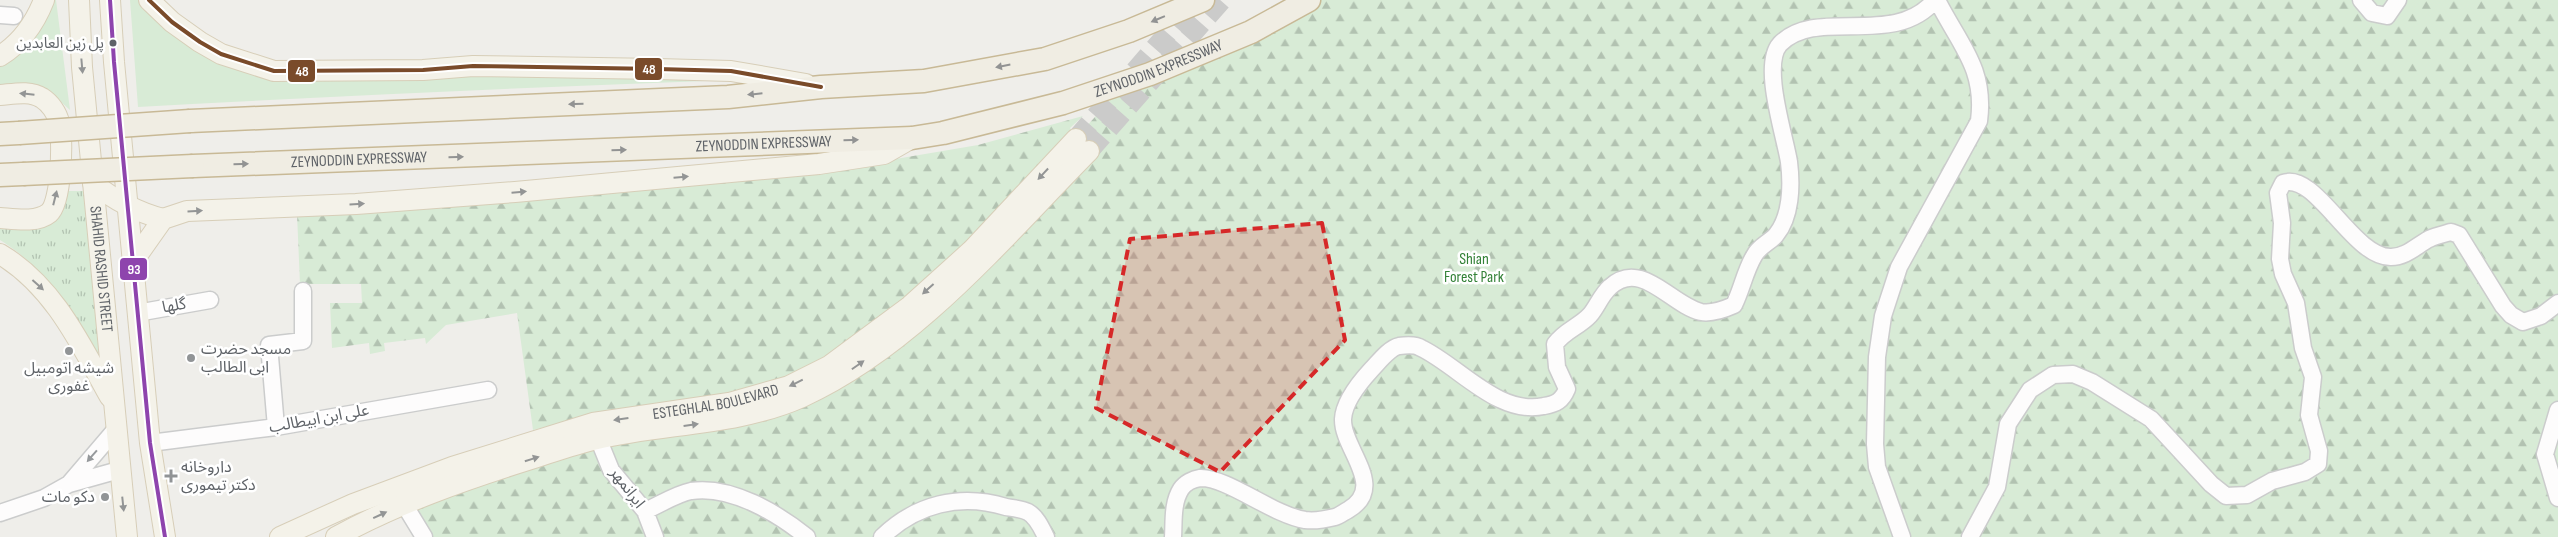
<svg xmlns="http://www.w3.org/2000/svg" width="2558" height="537" viewBox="0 0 2558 537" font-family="'Sofia Sans Condensed','Noto Sans Arabic',sans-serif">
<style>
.grass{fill:url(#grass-tufts)}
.forest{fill:url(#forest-firs)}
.green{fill:#d8ebd6}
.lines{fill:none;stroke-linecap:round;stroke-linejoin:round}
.major-tunnel{stroke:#cbcbca;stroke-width:20;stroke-dasharray:20 10;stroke-linecap:butt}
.minor-casing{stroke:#cbcccc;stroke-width:19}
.major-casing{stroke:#d7ceb8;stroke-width:22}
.highway-casing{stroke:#c8b996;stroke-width:25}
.minor{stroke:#fdfcfc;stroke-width:16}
.major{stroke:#f4f2e9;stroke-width:20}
.highway{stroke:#f0ede3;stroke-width:22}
.highway-bridge-casing{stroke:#c8b996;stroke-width:25;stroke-linecap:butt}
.highway-bridge{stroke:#f0ede3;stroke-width:22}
.bus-1-casing{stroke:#fff;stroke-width:8}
.bus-2-casing{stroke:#fff;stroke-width:8}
.bus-1{stroke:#8e44ad;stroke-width:4}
.bus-2{stroke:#7a4b2a;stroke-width:4}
.oneway{fill:#929393}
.oneway2{fill:#939595}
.oneway3{fill:#96999c}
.marked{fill:#d62828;fill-opacity:0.2;stroke:#d62828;stroke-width:4;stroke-dasharray:10 6;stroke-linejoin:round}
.bus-dot{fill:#5f6368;stroke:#fff;stroke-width:2}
.poi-dot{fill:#919496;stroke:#fff;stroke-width:2}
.labels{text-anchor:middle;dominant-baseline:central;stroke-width:5;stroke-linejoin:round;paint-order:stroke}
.bus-label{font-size:15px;fill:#5f6368;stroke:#fff;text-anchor:end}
.street-label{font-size:16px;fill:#5f6368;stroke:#fff}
.park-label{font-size:16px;fill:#348238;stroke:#fff}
.poi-label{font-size:16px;fill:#5f6368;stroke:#fff;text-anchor:start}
.line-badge{stroke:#fff;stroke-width:2}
.badge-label{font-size:14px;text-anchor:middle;font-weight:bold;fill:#fff}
</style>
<defs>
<pattern id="grass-tufts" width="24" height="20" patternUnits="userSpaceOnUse" patternTransform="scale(1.25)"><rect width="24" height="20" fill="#d8ebd6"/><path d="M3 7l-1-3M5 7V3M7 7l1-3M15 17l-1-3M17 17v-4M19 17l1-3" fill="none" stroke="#b2c2b1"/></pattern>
<pattern id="forest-firs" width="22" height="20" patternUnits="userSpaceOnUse" patternTransform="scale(1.25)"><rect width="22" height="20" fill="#d8ebd6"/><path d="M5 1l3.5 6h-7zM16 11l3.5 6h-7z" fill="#b2c2b1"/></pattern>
</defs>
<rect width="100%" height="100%" fill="#efeeea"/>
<path class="grass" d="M68,191H85L100,366C74,316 49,270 0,240V224L59,211Z"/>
<path class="forest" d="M1293,0H2558V537H419L389,491L730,406L802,372L713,397L617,409L533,430L517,313L446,325L426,344L425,338L384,343L385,351L370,354L369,343L332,348L330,303H362L361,284H300L297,214L866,164L978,145L1083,116L1070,128L1076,138L1130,78Z"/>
<path class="green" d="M52,0H56L70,110L51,93L0,86V65Z
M130,0H143L210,56L446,75L732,80C534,87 336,96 138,107Z"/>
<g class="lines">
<path class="major-tunnel" d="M1076,139L1194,3
M1089,151L1222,0"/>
<g class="minor-casing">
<path id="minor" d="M2361,0L2372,13L2387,16L2398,0
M0,15L14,16
M137,313L210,300
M2558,410L2545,454L2558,498
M276,427L269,345L303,341V291
M598,438L611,470L645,511L655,537
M150,443L276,427L488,390
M69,484L116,429
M404,504L424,537
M645,511C659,505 676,494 691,491C731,485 777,513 807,537
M0,513L44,498L69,484L119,470
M882,537C916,504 960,493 1006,507C1012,508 1022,509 1028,512C1037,517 1042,529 1046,537
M1173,537C1174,522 1172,503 1181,489C1185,483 1193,479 1200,478C1227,477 1273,515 1305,520C1313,521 1327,519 1335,517C1339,516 1344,512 1348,510C1388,487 1342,449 1343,419C1344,401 1360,382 1371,370C1378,363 1389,348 1399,346C1406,345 1415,344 1421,348C1459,366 1498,416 1544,406C1556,404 1562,401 1567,389L1557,367L1555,344C1565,330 1579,327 1590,315C1597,307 1601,295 1610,287C1641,258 1671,305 1701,312C1712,314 1725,309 1734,305C1742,289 1745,271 1754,256C1759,246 1769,243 1776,235C1791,217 1792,186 1789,162C1785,136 1761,65 1780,44C1817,6 1894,49 1935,0
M1902,537L1877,467L1875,444L1877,357L1883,316L1899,267L1979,121C1986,68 1959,44 1937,0
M1970,537L1997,487L2008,424L2030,390L2053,375L2073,374L2092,382L2151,419L2211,484L2226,496L2247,495L2272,481L2305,472L2318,464L2319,451L2309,415L2313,377L2303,348L2296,303L2283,274L2280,259L2282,223L2278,193L2283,183C2316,171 2353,258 2391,257C2406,257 2416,246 2429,239C2435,236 2444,234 2451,232L2459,235L2503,306L2511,315L2523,322L2541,316L2558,303"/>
</g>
<g class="major-casing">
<g id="major">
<path id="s1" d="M79,0L82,67L127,537"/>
<path d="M110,0L114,62L150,443L165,537"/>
<path d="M149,0L172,22L200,42L221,54L274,71L423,70L473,66L658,69L731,71L806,84"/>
<path d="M0,56C21,43 35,23 44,0"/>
<path d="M0,95C13,94 30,90 42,98C50,103 57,113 59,122C63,138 62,202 49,213C37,223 14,219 0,218"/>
<path d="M93,183C114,200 137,212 163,219"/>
<path d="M0,254C54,286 81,345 110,397"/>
<path d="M134,260L163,219L187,211L356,204L515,192L819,164L884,154L912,138"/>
<path id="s2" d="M280,537L353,504L452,467L593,423L729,403L789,386L829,366L910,306L972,250L1076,139"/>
<path d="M336,537C398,503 464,480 531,459C553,452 575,444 597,439C665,423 737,426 802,397C914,346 1004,237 1089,151"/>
</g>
</g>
<g class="highway-casing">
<g id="highway">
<path d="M190,121L728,97L821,87L924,81L1045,59L1129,31L1203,0"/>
<path d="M0,134L19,133"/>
<path id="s3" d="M193,166L912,138L943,133L1063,103L1150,74L1251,32L1309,0"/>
<path d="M0,175L23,174"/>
</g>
</g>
<use href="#minor" class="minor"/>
<use href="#major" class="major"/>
<use href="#highway" class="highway"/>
<g class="highway-bridge-casing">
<path id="highway-bridge" d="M19,133L190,121
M23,174L193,166"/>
</g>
<use href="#highway-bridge" class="highway-bridge"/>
<g class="bus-1-casing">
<path id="bus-1" d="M110,0L114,62L150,443L165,537"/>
</g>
<g class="bus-2-casing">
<path id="bus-2" d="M149,0L172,22L200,42L221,54L274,71L423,70L473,66L658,69L731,71L821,87"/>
</g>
<use href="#bus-1" class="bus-1"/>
<use href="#bus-2" class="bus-2"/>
</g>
<defs><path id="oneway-solid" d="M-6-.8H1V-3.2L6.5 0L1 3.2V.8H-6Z" transform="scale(1.25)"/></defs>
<g class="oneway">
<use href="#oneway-solid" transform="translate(1158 19) rotate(157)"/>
<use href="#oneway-solid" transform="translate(1003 66) rotate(169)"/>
<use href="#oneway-solid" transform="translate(755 94) rotate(174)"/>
<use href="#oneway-solid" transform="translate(576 104) rotate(178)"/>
<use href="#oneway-solid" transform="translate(851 140) rotate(-2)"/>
<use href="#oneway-solid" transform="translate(619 150) rotate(-2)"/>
<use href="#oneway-solid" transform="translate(456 157) rotate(-2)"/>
<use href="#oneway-solid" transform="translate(241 164) rotate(-2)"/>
</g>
<g class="oneway2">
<use href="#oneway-solid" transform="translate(82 66) rotate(85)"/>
<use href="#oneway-solid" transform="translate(27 94) rotate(-174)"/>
<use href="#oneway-solid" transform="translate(1043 174) rotate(133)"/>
<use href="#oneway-solid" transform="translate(681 177) rotate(-5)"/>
<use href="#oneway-solid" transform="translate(519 192) rotate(-5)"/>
<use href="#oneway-solid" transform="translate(55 198) rotate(-76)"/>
<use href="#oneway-solid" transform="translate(357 204) rotate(-3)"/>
<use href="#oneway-solid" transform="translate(195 211) rotate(-3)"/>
<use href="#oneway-solid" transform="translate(38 285) rotate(42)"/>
<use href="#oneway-solid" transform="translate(928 289) rotate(138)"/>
<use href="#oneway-solid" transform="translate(858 365) rotate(-35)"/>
<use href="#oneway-solid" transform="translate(796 383) rotate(154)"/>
<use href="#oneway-solid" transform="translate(621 419) rotate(172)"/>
<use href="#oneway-solid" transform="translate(691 425) rotate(-8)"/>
<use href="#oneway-solid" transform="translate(532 459) rotate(-17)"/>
<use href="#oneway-solid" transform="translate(123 504) rotate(84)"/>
<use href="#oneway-solid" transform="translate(380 515) rotate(-25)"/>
</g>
<use class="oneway3" href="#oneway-solid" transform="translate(92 456) rotate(131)"/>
<path class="marked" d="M1322,223L1345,340L1220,472L1096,408L1130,239Z"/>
<circle class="bus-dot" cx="113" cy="43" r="4.5"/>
<g class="poi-dot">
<circle cx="69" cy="351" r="5"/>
<circle cx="191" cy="358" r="5"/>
<path d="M168.5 468.5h5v5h5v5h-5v5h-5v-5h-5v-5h5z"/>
<circle cx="105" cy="497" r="5"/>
</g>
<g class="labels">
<g class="bus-label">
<text x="104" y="43">پل زین العابدین</text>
</g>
<g class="street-label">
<text stroke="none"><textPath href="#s3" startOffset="976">ZEYNODDIN EXPRESSWAY</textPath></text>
<text stroke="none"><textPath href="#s3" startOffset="571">ZEYNODDIN EXPRESSWAY</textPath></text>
<text stroke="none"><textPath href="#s3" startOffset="166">ZEYNODDIN EXPRESSWAY</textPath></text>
<text stroke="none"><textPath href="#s1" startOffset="270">SHAHID RASHID STREET</textPath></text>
<text transform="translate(174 306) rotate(-10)">گلها</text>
<text stroke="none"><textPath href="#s2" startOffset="458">ESTEGHLAL BOULEVARD</textPath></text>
<text transform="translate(319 419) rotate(-10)">علی ابن ابیطالب</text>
<text transform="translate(627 488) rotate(53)">ایرانمهر</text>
</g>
<g class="park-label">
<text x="1474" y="259">Shian<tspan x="1474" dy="18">Forest Park</tspan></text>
</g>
<g class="poi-label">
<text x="201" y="349">مسجد حضرت<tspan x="201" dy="18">ابی الطالب</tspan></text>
<text x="69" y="368" text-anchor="middle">شیشه اتومبیل<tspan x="69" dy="18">غفوری</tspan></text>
<text x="181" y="467">داروخانه<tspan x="181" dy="18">دکتر تیموری</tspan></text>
<text x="95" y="497" text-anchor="end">دکو مات</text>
</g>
</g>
<g class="line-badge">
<rect x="634" y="57" width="29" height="24" rx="5" fill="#7a4b2a"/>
<rect x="287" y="59" width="29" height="24" rx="5" fill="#7a4b2a"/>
<rect x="119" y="257" width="29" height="24" rx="5" fill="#8e44ad"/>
</g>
<g class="badge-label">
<text x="649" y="74">48</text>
<text x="302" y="76">48</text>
<text x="134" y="274">93</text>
</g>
</svg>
